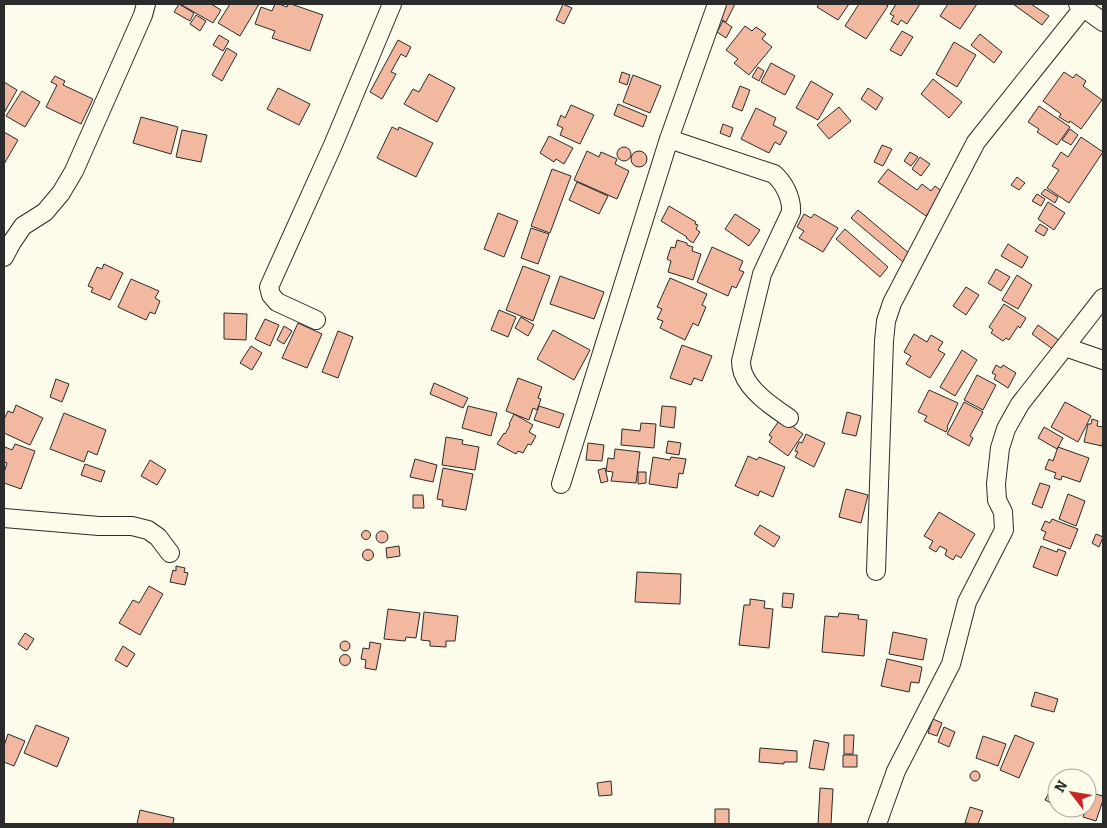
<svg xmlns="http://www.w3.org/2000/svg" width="1107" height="828" viewBox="0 0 1107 828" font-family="Bitter,serif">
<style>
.building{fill:#f2b8a0;stroke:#2b2b2b}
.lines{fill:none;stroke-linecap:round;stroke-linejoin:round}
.minor-casing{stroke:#2b2b2b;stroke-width:20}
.minor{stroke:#fdfbea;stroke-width:18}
</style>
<rect width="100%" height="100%" fill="#fdfbea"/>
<path class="building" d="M179,4L194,13L190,21L174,12Z
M180,4H211L221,10L213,23Z
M230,4H259L240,36L218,23Z
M275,4H279L287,7L288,4H291L323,15L310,51L272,38L275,31L255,24L261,7L272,11Z
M563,4L572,8L564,24L556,20Z
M721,4H735L726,22L715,17Z
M819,4H849L838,20L817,7Z
M859,4H885L888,6L866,39L845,26Z
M896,4H920L907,24L901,20L898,25L891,21L894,16L890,14Z
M948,4H977L960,29L940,16Z
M1013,4H1031L1049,16L1042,25Z
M196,15L206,21L200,31L190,24Z
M723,21L732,27L726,38L717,32Z
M745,26L752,31L756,27L766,34L762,39L772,47L749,75L734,63L738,59L726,50Z
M902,31L913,37L901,56L890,50Z
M980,34L1002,52L994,63L971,45Z
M219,35L229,41L223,51L213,45Z
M398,40L411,47L406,57L401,54L391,72L396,74L382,99L370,92Z
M954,42L976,55L957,87L936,74Z
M227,48L237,54L222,81L212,75Z
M771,63L795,76L785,95L761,82Z
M758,67L764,71L759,81L752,77Z
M622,72L630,75L627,85L619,82Z
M1064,72L1073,78L1076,74L1086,81L1083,86L1102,100L1081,129L1070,121L1069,123L1059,117L1061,114L1043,101Z
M429,74L455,88L437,122L404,104L413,89L419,92Z
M633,75L661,86L650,113L623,102Z
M55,76L65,81L63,85L93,99L81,124L46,107L57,85L51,82Z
M933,79L962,102L949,118L921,94Z
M811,81L833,94L818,120L796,108Z
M4,82L17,90L4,113Z
M740,86L750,90L742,111L732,107Z
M278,88L310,104L299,125L267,109Z
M868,88L883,98L876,110L861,99Z
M22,91L40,102L25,127L6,116Z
M618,104L647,116L643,127L614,115Z
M571,105L594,115L580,144L560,135L563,128L557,125L561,115L565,118Z
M1039,106L1070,127L1057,145L1037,132L1039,129L1028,122Z
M839,107L851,121L829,139L817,125Z
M756,108L776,118L773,125L787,132L780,145L775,142L769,153L741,139Z
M141,117L178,127L171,154L133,143Z
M723,124L733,128L730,137L720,133Z
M392,127L398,130L399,127L433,143L416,177L377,158Z
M1070,129L1078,135L1071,145L1062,140Z
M182,130L207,135L201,162L176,157Z
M4,132L18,140L4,164Z
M549,136L573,148L564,164L556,159L554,162L540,153Z
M1081,137L1103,152L1069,203L1047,188L1059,170L1052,166L1061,152L1068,157Z
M882,145L892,149L883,166L874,162Z
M617 154a7 7 0 1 1 14 0a7 7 0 1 1-14 0Z
M631 159a8 8 0 1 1 16 0a8 8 0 1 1-16 0Z
M587,151L599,157L601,152L617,159L615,164L629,171L617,199L574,180Z
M910,152L918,157L911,166L904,161Z
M920,157L930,164L921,176L912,169Z
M552,169L571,176L550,233L531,226Z
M888,169L917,190L922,184L931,191L935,186L943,192L926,216L878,182Z
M1017,177L1025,183L1019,190L1011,185Z
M577,182L608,196L599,214L569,200Z
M1045,189L1058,197L1055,203L1041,194Z
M1037,194L1045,199L1041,206L1032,201Z
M1048,202L1065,213L1054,230L1038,219Z
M669,206L696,222L695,224L698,225L696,229L700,232L693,243L686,238L687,237L661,221Z
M858,210L910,254L903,262L851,218Z
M498,213L518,221L504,257L484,249Z
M735,214L760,230L749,246L725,229Z
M804,214L811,218L814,214L838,228L823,252L799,238L804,231L797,227Z
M1040,224L1048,229L1044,236L1035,231Z
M531,228L549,234L538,264L521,258Z
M845,229L888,267L880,277L836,239Z
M677,240L687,243V245L693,247L692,251L701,254L693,280L668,272L671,261L667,259L671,247L675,248Z
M1008,244L1028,257L1022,268L1001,256Z
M712,247L743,261L739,270L744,272L736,288L732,286L728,296L697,282Z
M104,264L123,273L110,300L91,292L93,288L88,286L97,267L102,269Z
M523,266L550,276L533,321L506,310Z
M996,269L1010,277L1001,291L988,283Z
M1017,275L1032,285L1018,309L1002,300Z
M560,276L604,292L594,319L550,304Z
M670,278L707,294L702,305L706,307L698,326L693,323L685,340L660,328L663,321L657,319L662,309L657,307Z
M131,279L159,291L155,298L160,301L155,314L150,312L146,320L118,307Z
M966,287L979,295L966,315L953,306Z
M1004,304L1026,318L1020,328L1018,326L1009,340L1006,338L1003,341L991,333L993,330L989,327Z
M499,310L516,317L508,337L491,330Z
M224,313L247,314L246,340L224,339Z
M521,317L534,325L528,336L515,328Z
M265,319L279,325L270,346L255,339Z
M298,323L322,334L307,368L282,358Z
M1038,325L1060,341L1054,350L1032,334Z
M284,326L292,331L284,344L277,340Z
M553,330L590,350L574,380L537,359Z
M338,331L353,337L338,378L322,372Z
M914,334L927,342L931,335L943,342L938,350L945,354L930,378L906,364L911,356L904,352Z
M682,345L712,356L702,381L694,378L691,385L670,378Z
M251,346L262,353L252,370L240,363Z
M962,350L977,360L955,396L940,387Z
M996,365L1001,368L1003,365L1016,373L1008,388L994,379L996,375L992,373Z
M977,375L996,385L983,410L964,400Z
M518,378L542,387L538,398L541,399L537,410L533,408L529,420L506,411Z
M56,379L69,384L62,402L50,397Z
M434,383L468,398L463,408L430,394Z
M929,390L958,403L947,427L948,428L946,432L924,421L927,416L918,412Z
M964,402L983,412L970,436L973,438L969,446L947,434Z
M1065,402L1091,416L1078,442L1051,427Z
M16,405L43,418L30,445L4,433V419L8,411L13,413Z
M468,406L497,413L491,436L462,428Z
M539,406L564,414L559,428L534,420Z
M662,406L676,407L674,428L660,426Z
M847,412L861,416L856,436L842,433Z
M64,413L106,430L97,455L88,451L84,462L50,449Z
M514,414L533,425L529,432L536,436L531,445L528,444L523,453L518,451L516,454L497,444L504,433L505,434L510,425L509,424Z
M781,418L803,434L788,456L769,442L772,437L769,435Z
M1092,419L1098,421L1097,426L1103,427V440L1102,446L1084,442L1088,424H1091Z
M641,423L656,424L654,448L621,445L622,429L640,431Z
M1044,427L1063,438L1057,449L1038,438Z
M806,434L825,443L814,467L795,457L798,452L795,451L799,442L802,443Z
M446,437L463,440L462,444L479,447L475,470L442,465Z
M668,441L681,443L679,455L666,453Z
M588,443L604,445L602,461L586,460Z
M15,444L35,451L21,489L4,483V473L7,463L4,462V451L5,447L12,450Z
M1058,447L1089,458L1080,482L1062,476L1061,480L1054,478L1056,473L1045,469L1049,459L1053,461Z
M615,449L640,452L636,483L611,481L613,472L606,471L608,458L614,459Z
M748,456L757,460L759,457L785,467L773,497L760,491L758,496L735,486Z
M653,457L670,460L671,457L686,459L683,474L679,473L677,488L649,484Z
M415,459L437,465L433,482L410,477Z
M150,460L166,470L157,485L141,476Z
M85,464L105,471L101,482L81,475Z
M443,468L473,474L466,510L442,506L443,500L437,499Z
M605,468L608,481L601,483L598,470Z
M638,472H646V483L638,484Z
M1040,483L1050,486L1042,508L1032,504Z
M846,489L868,495L861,523L839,517Z
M1068,494L1085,501L1076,526L1059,519Z
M413,495H423L424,508H413Z
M939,512L975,534L961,558L956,555L953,560L945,555L947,550L940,546L936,552L929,548L933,541L924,536Z
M1052,519L1078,529L1070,549L1043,539L1046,532L1041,530L1045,521L1050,523Z
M760,525L780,537L774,547L754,534Z
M361.5 535a4.5 4.5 0 1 1 9 0a4.5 4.5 0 1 1-9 0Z
M376 537a6 6 0 1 1 12 0a6 6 0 1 1-12 0Z
M1096,534L1103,537L1099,547L1092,543Z
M399,546L400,556L387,558L386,548Z
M1041,546L1057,552L1058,549L1066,552L1057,576L1033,567Z
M362.5 555a5.5 5.5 0 1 1 11 0a5.5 5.5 0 1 1-11 0Z
M176,566L185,568L184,572L188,573L185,585L170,582L173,570L176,571Z
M637,572L681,574L680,604L635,602Z
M149,586L163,594L140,635L119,623L133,600L139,603Z
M783,593L794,594L792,608L782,607Z
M750,599L765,601L764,608L773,609L769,648L739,645L744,605H750Z
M388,609L420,613L416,638L406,637L405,641L384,639Z
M424,612L458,616L455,641H446V647L430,646V641L421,640Z
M839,613L859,615L858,619L867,620L864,656L822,652L825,616L838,617Z
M893,632L927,639L923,660L889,654Z
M25,633L34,639L27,650L18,644Z
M340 646a5 5 0 1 1 10 0a5 5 0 1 1-10 0Z
M370,642L381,644L376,670L365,668L366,660L361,659L363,648L369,649Z
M123,646L135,654L127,667L115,660Z
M339.5 660a5.5 5.5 0 1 1 11 0a5.5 5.5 0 1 1-11 0Z
M887,659L922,667L919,683L911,682L909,692L881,686Z
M1035,692L1058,699L1054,712L1031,706Z
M933,719L942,723L937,736L928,733Z
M36,725L69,738L57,767L24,753Z
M944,727L955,732L949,747L938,742Z
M8,734L25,741L14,766L4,762V746Z
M844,735H854L853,754H844Z
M1015,735L1034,743L1019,778L1000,770Z
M983,736L1006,744L998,766L976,758Z
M814,740L829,743L824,770L809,768Z
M760,748L797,751V762H784V764L759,762Z
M843,755H857V767H843Z
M970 776a5 5 0 1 1 10 0a5 5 0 1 1-10 0Z
M611,781L612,795L599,796L597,783Z
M820,788L833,789L831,824H818Z
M1049,793L1057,798L1053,804L1045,800Z
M1091,793L1103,796V800L1096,821L1083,817Z
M970,807L983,811L978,824L965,823Z
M715,809H729V824H715Z
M140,810L174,818L173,824H137Z"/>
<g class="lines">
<g class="minor-casing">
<path id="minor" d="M1078,4L1103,22
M669,139L774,174C784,183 792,198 791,212L762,274L741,361C741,365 742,370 743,373C750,392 773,407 789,418
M4,257L12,242L23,226L45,212L61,193L74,171L143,15L146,4
M316,320L277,302L271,295L269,287L333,145L392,4
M1065,347L1103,360
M561,484L669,139L717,4
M4,518L99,526H132L148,530L158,537L170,553
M876,571L884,341L886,321L892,303L976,142L1083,8
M877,824L896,771L951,664L967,602L1004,530L1003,512L997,500L996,484L1000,448L1006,429L1020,404L1103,298"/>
</g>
<use href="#minor" class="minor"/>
</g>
<rect width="1107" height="828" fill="none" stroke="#2b2b2b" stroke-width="10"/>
<g transform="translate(1072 793) rotate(301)"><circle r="24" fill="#fdfbea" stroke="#a9a89e"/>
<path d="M0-4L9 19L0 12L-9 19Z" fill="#c62828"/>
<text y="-8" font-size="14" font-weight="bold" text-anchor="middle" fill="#2b2b2b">N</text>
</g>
</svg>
